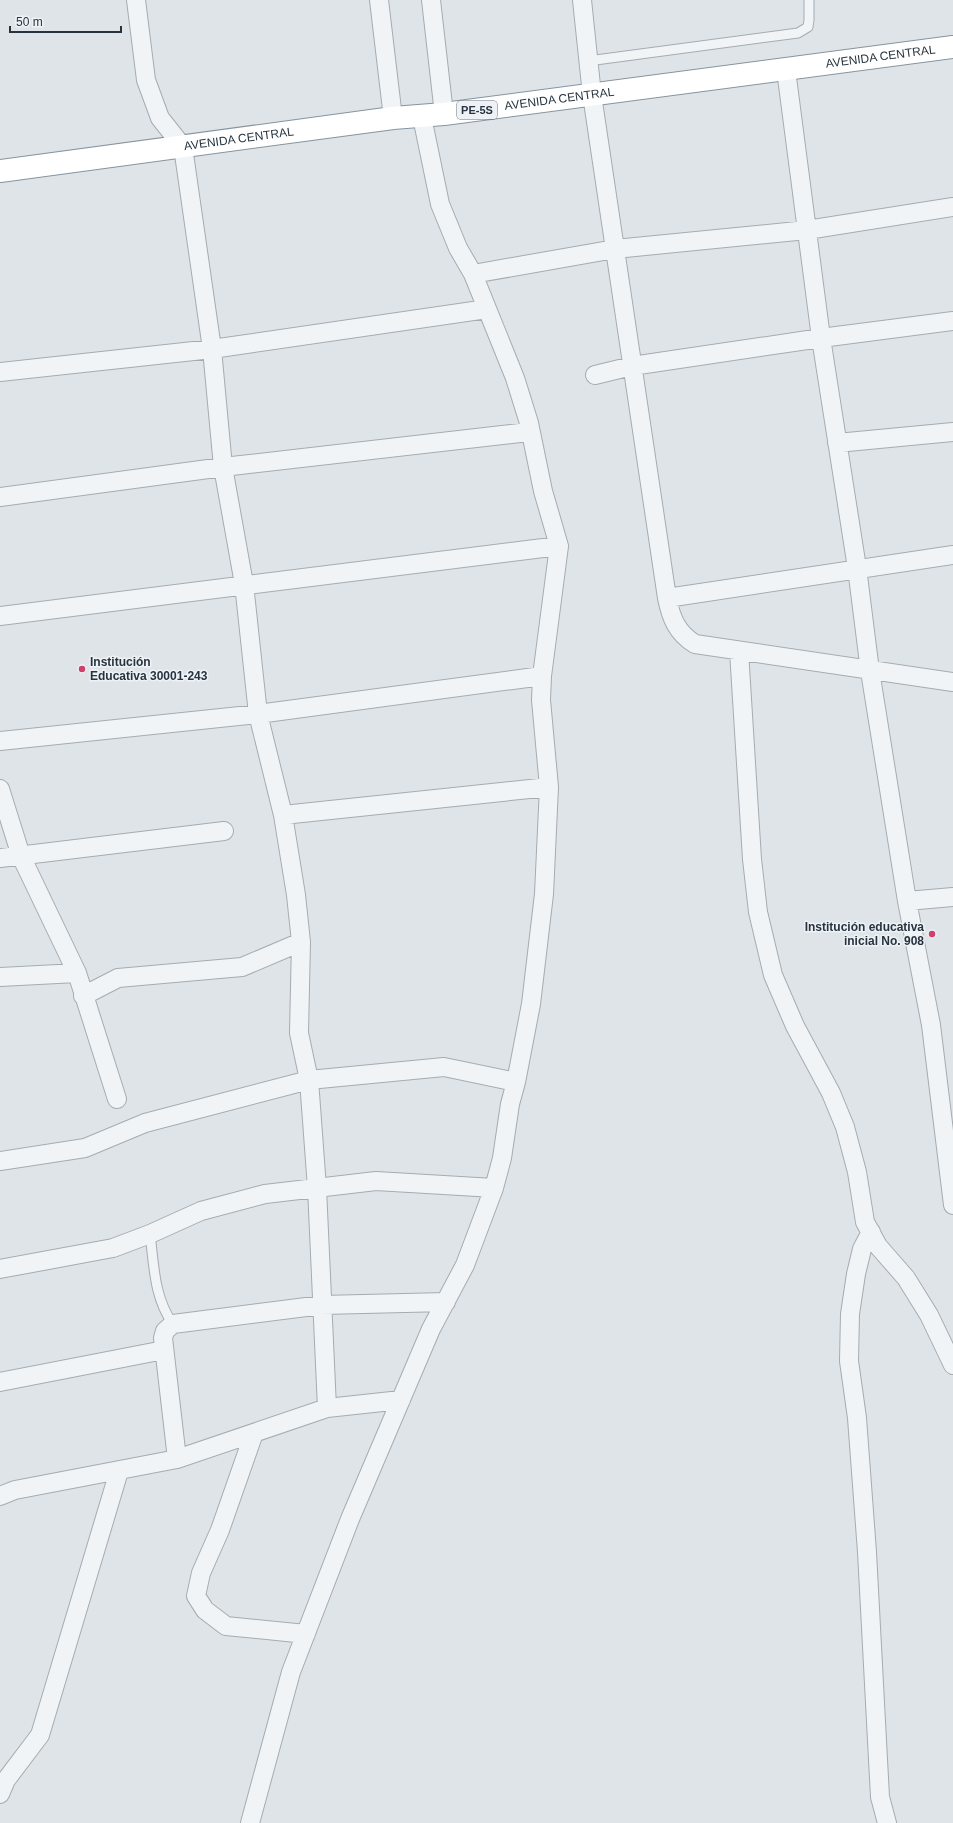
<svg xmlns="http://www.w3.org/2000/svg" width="953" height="1823" viewBox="0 0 953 1823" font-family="Arial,sans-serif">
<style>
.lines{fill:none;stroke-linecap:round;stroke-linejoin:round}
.lane-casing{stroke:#a4acb2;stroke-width:11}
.street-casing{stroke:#a4acb2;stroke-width:20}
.highway-casing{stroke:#86949f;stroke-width:24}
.lane{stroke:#f1f4f6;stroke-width:9}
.street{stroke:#f1f4f6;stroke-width:18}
.highway{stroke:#fff;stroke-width:22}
.poi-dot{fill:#cf416d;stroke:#eef2f6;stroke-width:1.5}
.labels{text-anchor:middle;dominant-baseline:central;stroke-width:3;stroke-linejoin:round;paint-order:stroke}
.shield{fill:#eef2f6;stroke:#636d76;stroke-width:1}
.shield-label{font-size:11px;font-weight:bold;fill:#27343f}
.street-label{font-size:12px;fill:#27343f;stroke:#eef2f6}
.poi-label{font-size:12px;font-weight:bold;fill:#27343f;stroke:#eef2f6;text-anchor:start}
</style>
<rect width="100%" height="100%" fill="#dfe4e8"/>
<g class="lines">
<g class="lane-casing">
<path id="lane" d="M588,61L798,33L808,27L809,20V0
M150,1234C154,1265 154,1298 173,1324"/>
</g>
<g class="street-casing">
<path id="street" d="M136,0L146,80L160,118L183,147L212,349L223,467L244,584L258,714L283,815L296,895L301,942L299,1033L309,1080L317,1188L327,1408
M379,0L393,118
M431,0L444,114
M582,0L592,95L667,598C671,618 677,633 695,644L953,682
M786,70L821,338L857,568L870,671L907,901L931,1025L953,1205
M473,274L615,249L807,230L953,207
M0,372L212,349L487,309
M595,375L632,366L821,338L953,321
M837,443L953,432
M0,497L223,467L529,432
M667,598L953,555
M0,616L559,546
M739,651L752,859L758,912L773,975L795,1026L831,1093L845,1127L857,1172L865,1222L878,1246L906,1278L929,1315L953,1365
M0,741L258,714L542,676
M0,789L21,856L77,973L117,1099
M283,815L549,787
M0,858L224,831
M907,901L953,897
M0,977L77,973
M83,996L118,978L242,967L301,942
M0,1161L85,1148L145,1123L309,1080L444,1067L516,1082
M871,1232L862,1249L856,1274L850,1314L849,1361L857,1418L867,1552L880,1797L887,1823
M0,1269L113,1248L150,1234L201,1211L265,1194L376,1181L494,1188
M0,1382L164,1350
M254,1433L220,1530L201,1573L196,1596L205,1610L226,1626L306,1634
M177,1459L163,1338L165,1331L173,1324L322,1305L446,1302
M0,1496L15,1490L177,1459L327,1408L401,1400
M0,1794L6,1780L40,1735L119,1471
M250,1823L291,1672L350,1519L431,1329L465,1265L494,1188L502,1158L510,1104L516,1082L531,1004L544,894L549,787L541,700L542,676L559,546L543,491L529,423L515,378L473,274L458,248L440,204L422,117"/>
</g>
<g class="highway-casing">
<g id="highway">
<path id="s1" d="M0,171L393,118L444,114L953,47"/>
</g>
</g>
<use href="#lane" class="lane"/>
<use href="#street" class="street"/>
<use href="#highway" class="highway"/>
</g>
<g class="poi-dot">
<circle cx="82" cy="669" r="4"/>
<circle cx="932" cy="934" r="4"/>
</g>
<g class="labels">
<rect class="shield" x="457" y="101" width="40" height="18" rx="3"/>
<g class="shield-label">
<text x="477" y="110">PE-5S</text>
</g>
<g class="street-label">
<text stroke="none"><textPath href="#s1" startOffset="888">AVENIDA CENTRAL</textPath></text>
<text stroke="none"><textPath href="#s1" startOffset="564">AVENIDA CENTRAL</textPath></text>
<text stroke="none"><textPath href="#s1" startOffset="241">AVENIDA CENTRAL</textPath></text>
</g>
<g class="poi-label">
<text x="90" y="662">Institución<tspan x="90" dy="14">Educativa 30001-243</tspan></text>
<text x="924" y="927" text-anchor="end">Institución educativa<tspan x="924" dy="14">inicial No. 908</tspan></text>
</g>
</g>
<path d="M10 26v6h111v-6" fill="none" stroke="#27343f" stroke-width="2"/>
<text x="16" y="26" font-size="12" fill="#27343f" stroke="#eef2f6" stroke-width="3" paint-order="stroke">50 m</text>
</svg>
